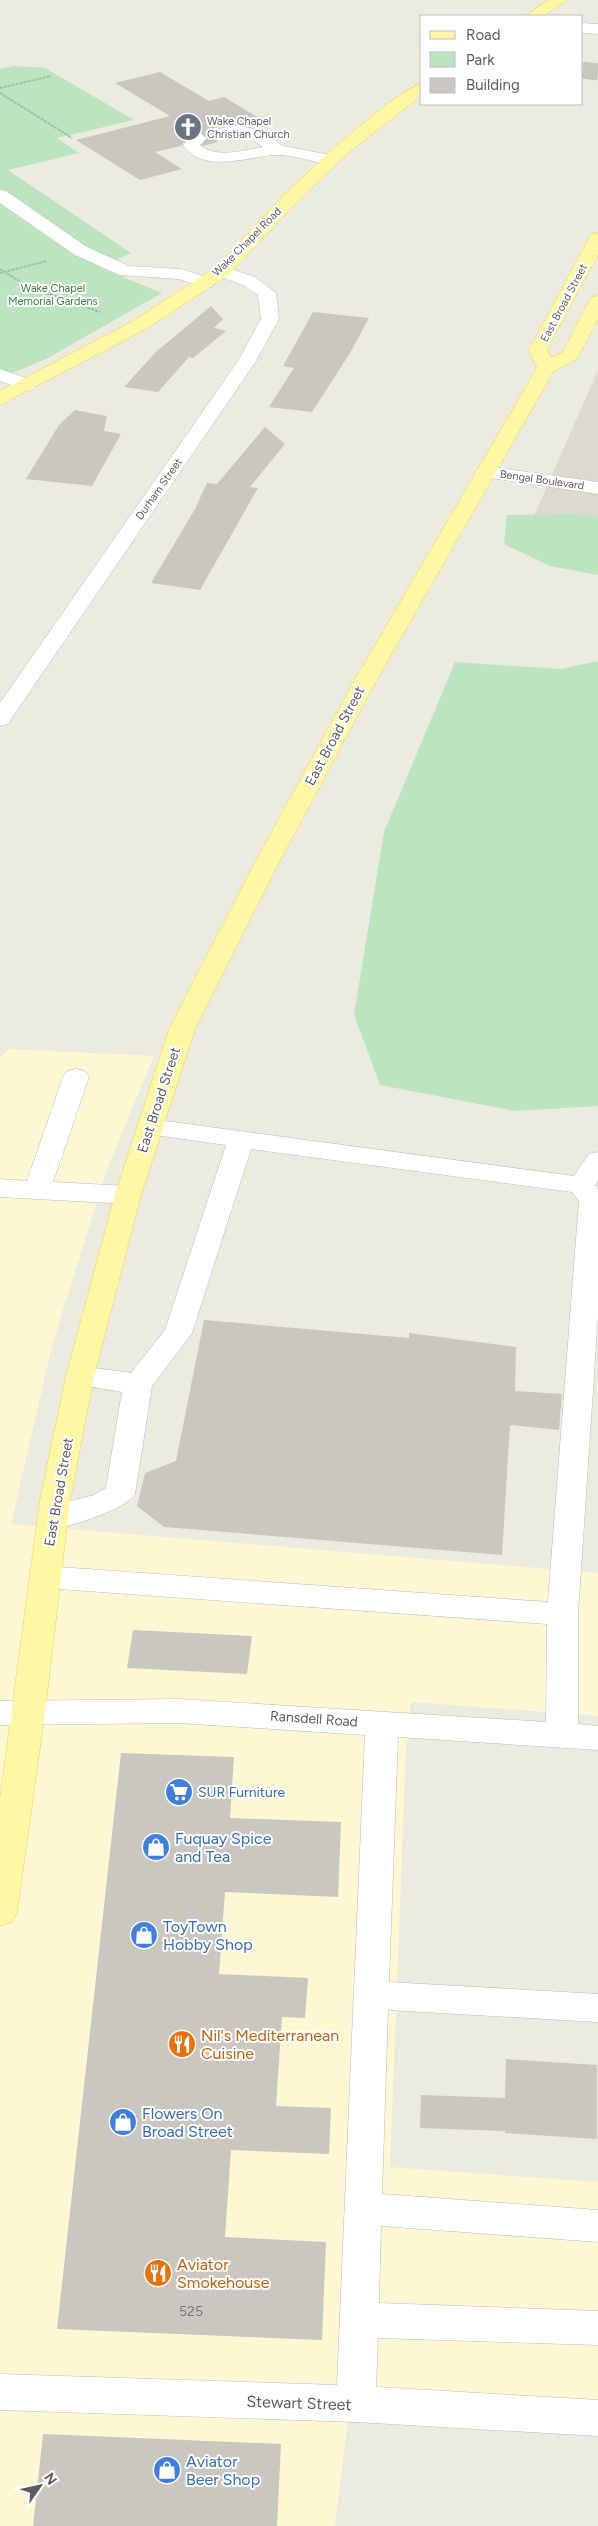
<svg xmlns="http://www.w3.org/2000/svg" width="598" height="2526" viewBox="0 0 598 2526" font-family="Figtree,sans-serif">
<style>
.commercial{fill:#fdf7d4}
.education{fill:#dcdace}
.green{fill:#bce4bf}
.building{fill:#c9c7c0}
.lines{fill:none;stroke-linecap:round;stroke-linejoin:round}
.minor-tunnel{stroke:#c7c7c0;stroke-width:17;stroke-dasharray:17 9;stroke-linecap:butt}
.minor-casing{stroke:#b8babf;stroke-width:1}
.major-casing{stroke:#f0d155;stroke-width:1}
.path{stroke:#95c5a7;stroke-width:2;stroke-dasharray:3 1;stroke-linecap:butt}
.minor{fill:#fff;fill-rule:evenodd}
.major{fill:#fff7a3;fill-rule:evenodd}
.labels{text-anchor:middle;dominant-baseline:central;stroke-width:4;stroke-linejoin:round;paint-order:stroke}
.far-worship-label{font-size:11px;fill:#5b616d;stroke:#fff;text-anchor:start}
.far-street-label{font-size:11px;fill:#595c61;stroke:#fff}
.far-park-label{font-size:11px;fill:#35853f;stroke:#fff}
.street-label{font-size:14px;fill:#595c61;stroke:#fff}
.shop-label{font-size:14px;fill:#366cbe;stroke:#fff;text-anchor:start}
.near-number-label{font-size:14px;fill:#757779}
.near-shop-label{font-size:16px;fill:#366cbe;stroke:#fff;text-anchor:start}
.near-food-label{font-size:16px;fill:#c56008;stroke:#fff;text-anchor:start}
.near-street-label{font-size:16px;fill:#595c61;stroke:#fff}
</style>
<rect width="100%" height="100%" fill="#ecebe0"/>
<path class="commercial" d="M9,1049L154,1056L107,1169L52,1346L11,1524L598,1573V1716L411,1702L406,1749L390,2167L598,2182V2401L352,2389L335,2526H0V1058Z"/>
<path class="education" d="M598,370V532L531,523Z"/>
<path class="green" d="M13,66L45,68L134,120L57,138L79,153L8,170L131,253L99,267L162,293L46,359L0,378V69Z
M571,514L598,517V575L550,566L504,544L507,515Z
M598,661V1106L515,1111L380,1085L354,1015L384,832L455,662L561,669Z"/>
<path class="building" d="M160,72L209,101L224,97L264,121L247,125L239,123L213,128L209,133L213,138L208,139L200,131L192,133L181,146L155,152L182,169L140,180L76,140L170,116L115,83Z
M211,306L223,319L214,328L226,331L193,358L189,357L158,392L124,387L156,352Z
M313,312L369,318L350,353L312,412L269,407L294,368L283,366Z
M75,410L107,416L104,431L121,434L92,486L26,479L59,425Z
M265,427L285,444L250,487L258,488L200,590L151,583L195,509L207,483L217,484Z
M204,1320L409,1338V1333L516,1347L515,1391L562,1394L559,1430L510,1425L502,1555L164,1527L137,1506L145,1473L176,1461Z
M133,1630L252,1636L247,1674L127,1668Z
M121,1753L234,1757L230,1818L341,1822L338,1897L225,1892L219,1974L308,1978L305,2018L282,2017L276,2106L331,2108L329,2154L231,2150L225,2237L326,2242L322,2340L57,2329Z
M506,2059L597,2065V2139L505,2133V2131L420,2128L421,2095L505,2098Z
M43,2434L281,2444L277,2526H33Z"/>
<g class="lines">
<path class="minor-tunnel" d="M582,70L598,72
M199,138L219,133"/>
<g class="minor-casing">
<path id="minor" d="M582,23L598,24V34L582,33Z
M239,125L261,131L283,146L336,156L338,160L336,164L330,165C314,162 294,155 277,155C248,156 204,175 183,145L193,135L199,133L207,138L200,145C215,159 246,150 263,147C256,143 250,137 242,136C232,134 218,143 211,133L213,130Z
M0,190L6,191L87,247L129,266L181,269L212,279L215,283L212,287L206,288L179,279L120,275L75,255L0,203Z
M222,266L255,277L276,293L279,319L256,361L11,719L8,724L0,726V703L238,361L261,319L258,295L243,285L216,275L213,271L216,267Z
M0,369L34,381L36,385L34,389L27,391L0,381Z
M485,466L598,482V494L478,476L475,472L478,468Z
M76,1069L85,1071L89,1077L53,1182L128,1186L137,1189L141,1195L137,1201L128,1204L0,1197V1179L27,1181L63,1077L67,1071Z
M150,1119L574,1176L589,1154L598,1152V1180L595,1185L598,1190V1315L578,1614V1724L598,1726V1750L398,1737L389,1982L598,1994V2022L388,2010L382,2194L598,2210V2242L381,2226L379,2303L598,2311V2345L378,2338L376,2387L598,2400V2436L356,2422L0,2410V2374L337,2385L365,1735L179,1723L0,1725V1701L179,1699L546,1722L547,1624L45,1588L34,1585L30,1577L34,1569L45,1566L548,1602L579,1201L572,1192L251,1149L192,1333L152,1386L135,1494C126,1509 71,1527 53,1528C49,1528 45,1526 41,1525L37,1517L41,1509L94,1495L106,1488L122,1392L70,1383L66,1376L70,1369L80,1366L131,1373L165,1330L226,1145L141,1133L137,1127L141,1121Z"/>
</g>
<g class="major-casing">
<path id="major" d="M548,0H567L543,16H526Z
M422,82V95L348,153L298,201L228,275L148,328L0,405V391L135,320L216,267L286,193L336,146L388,103Z
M598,233V254L547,350L551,358L563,352L589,301L592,297L598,296V319L579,355L577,359L553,372L375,683L275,870L195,1029L141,1195L94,1376L70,1500L45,1712L17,1912L12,1922L0,1926V1799L40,1500L66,1376L115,1195L169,1029L251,870L353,683L537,368L529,350L589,238L592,234Z"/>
</g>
<path class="path" d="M0,88L51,76
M0,93L72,138
M0,269L27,286L100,312
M0,273L47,261"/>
<use href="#minor" class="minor"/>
<use href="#major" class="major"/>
</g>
<defs>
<g id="church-disc" transform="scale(1.4375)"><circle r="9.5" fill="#6b7280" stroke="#fff"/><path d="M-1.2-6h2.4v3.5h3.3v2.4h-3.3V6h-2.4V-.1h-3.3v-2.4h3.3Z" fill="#fff"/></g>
<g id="supermarket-disc" transform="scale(1.4375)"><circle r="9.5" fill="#3f7fe0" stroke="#fff"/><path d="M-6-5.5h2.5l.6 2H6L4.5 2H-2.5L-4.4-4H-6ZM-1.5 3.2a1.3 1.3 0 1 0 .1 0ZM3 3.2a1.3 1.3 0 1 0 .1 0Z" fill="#fff"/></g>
<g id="shop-disc" transform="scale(1.4375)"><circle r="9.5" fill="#3f7fe0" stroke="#fff"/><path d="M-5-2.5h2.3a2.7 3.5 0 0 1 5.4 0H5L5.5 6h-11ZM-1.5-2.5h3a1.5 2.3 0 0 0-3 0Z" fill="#fff"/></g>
<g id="restaurant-disc" transform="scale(1.4375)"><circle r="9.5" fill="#e8710a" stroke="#fff"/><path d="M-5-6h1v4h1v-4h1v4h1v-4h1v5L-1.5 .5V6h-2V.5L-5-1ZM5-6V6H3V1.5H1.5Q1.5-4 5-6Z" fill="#fff"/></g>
</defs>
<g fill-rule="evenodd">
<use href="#church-disc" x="188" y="127"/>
<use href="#supermarket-disc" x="179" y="1792"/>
<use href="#shop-disc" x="156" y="1847"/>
<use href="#shop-disc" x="144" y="1935"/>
<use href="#restaurant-disc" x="182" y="2044"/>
<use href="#shop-disc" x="123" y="2122"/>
<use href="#restaurant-disc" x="158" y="2273"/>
<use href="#shop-disc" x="167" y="2470"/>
</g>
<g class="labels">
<g class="far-worship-label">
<text x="207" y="121">Wake Chapel<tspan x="207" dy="13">Christian Church</tspan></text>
</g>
<g class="far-street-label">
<text transform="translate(247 242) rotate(-45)">Wake Chapel Road</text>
<text transform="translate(564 303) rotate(-62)">East Broad Street</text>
<text transform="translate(542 480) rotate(8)">Bengal Boulevard</text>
<text transform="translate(159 489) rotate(-55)">Durham Street</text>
</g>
<g class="far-park-label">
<text x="53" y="288">Wake Chapel<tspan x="53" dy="13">Memorial Gardens</tspan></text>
</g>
<g class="street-label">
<text transform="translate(335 736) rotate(-62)">East Broad Street</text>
<text transform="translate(159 1100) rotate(-72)">East Broad Street</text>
<text transform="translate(59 1492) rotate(-80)">East Broad Street</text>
<text transform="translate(314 1719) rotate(4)">Ransdell Road</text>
</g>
<g class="shop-label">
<text x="198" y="1792">SUR Furniture</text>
</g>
<g class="near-number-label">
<text x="191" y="2311">525</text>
</g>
<g class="near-shop-label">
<text x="175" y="1838">Fuquay Spice<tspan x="175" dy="18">and Tea</tspan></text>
<text x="163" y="1926">ToyTown<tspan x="163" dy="18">Hobby Shop</tspan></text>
<text x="142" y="2113">Flowers On<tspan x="142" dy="18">Broad Street</tspan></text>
<text x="186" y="2461">Aviator<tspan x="186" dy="18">Beer Shop</tspan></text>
</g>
<g class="near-food-label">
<text x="201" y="2035">Nil's Mediterranean<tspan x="201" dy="18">Cuisine</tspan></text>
<text x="177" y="2264">Aviator<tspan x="177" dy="18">Smokehouse</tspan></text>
</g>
<g class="near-street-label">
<text transform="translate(299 2403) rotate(2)">Stewart Street</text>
</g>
</g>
<rect x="420" y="15" width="162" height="90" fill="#ffffff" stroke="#bdbec0"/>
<rect x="430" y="31" width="25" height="8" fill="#fff7a3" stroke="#bdbec0"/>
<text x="466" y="40" font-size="15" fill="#595c61">Road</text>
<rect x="430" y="52" width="25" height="15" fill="#bce4bf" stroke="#bdbec0"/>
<text x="466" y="65" font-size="15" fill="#595c61">Park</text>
<rect x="430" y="78" width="25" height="15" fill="#c9c7c0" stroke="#bdbec0"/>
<text x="466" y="90" font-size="15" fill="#595c61">Building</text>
<g transform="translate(40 2486) rotate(56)" stroke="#ffffff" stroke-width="4" paint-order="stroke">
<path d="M0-4L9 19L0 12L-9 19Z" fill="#595c61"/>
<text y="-8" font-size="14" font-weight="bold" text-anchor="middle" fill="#595c61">N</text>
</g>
</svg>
